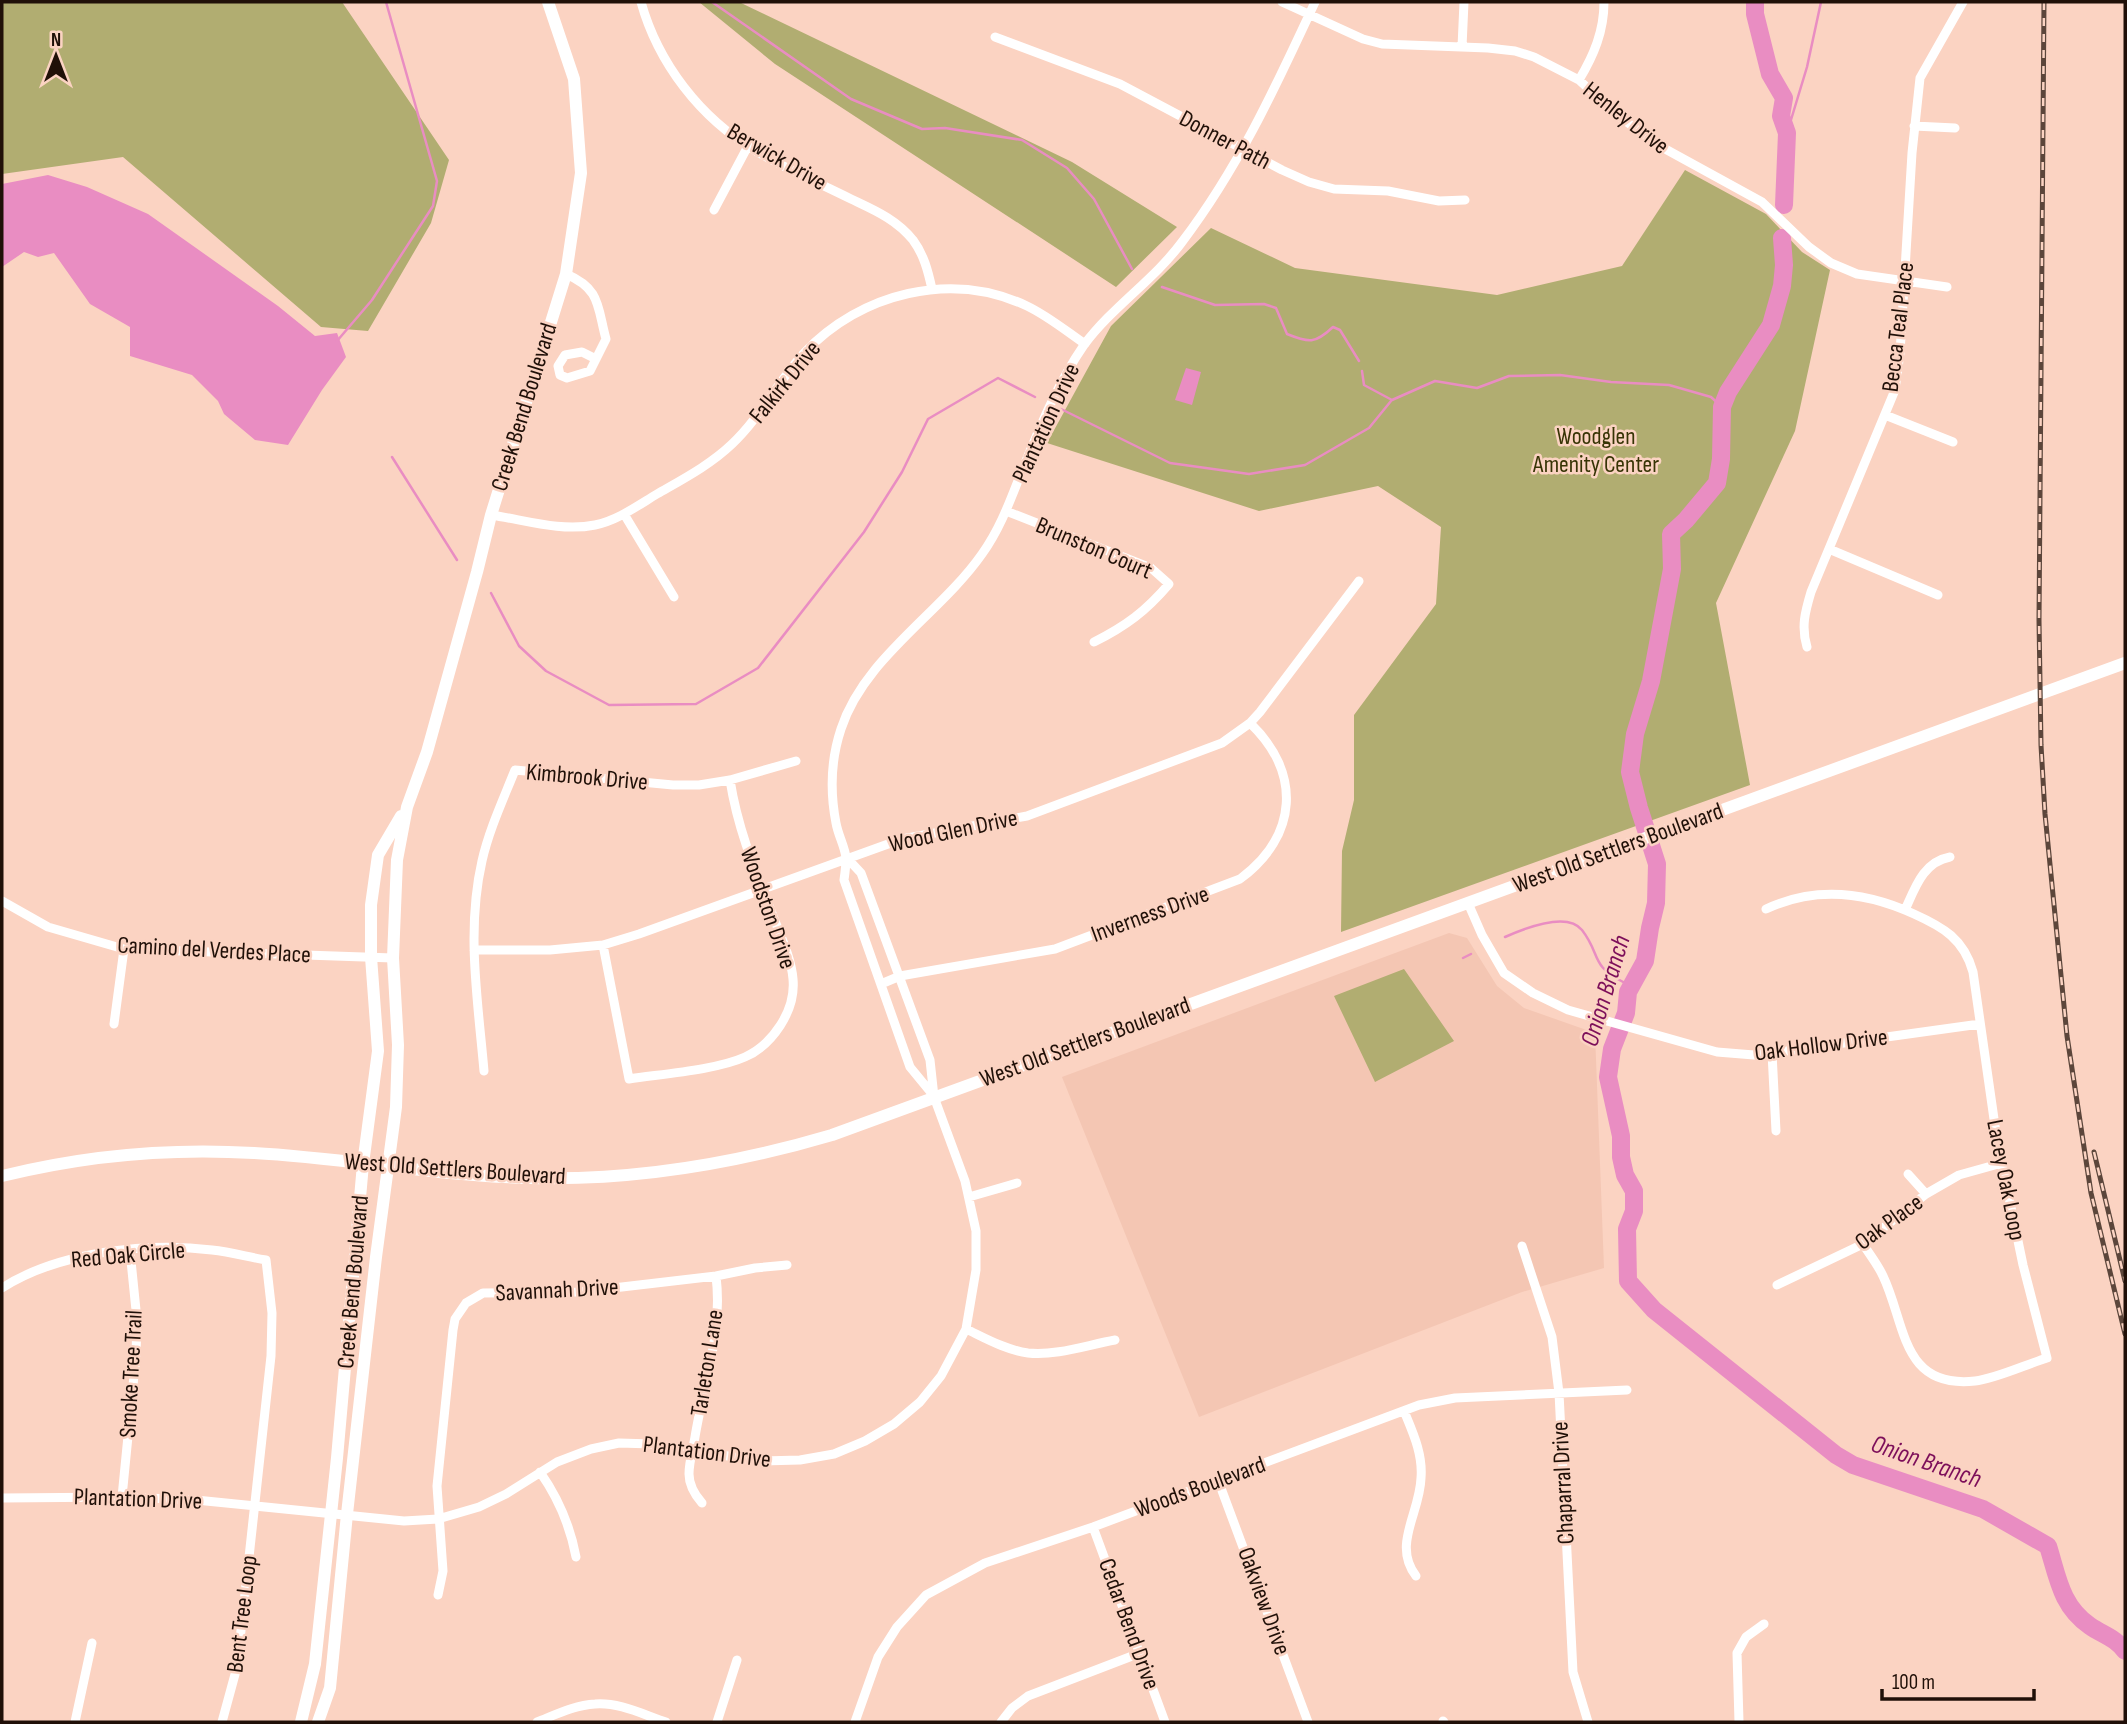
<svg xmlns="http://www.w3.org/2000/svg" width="2127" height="1724" viewBox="0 0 2127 1724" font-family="'Sofia Sans Condensed',sans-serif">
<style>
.built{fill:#f4c6b3}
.green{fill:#b1ad71}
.water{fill:#e98dc2}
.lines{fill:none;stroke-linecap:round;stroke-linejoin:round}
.stream{stroke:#e98dc2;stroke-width:2.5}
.river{stroke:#e98dc2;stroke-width:18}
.minor{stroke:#fff;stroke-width:9}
.tertiary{stroke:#fff;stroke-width:12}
.secondary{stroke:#fff;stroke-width:12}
.rail-casing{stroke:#5c463b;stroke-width:5}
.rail{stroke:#fbd3c2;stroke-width:2.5;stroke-dasharray:8;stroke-linecap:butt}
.labels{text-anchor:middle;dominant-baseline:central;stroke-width:5;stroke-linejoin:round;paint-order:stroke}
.street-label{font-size:24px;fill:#201008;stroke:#fbd3c2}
.park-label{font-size:24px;fill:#373405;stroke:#fbd3c2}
.water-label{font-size:26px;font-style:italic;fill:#7d0f5a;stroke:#fbd3c2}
</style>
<rect width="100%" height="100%" fill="#fbd3c2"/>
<path class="built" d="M1449,933L1467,938L1497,986L1524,1008L1595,1033L1604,1268L1522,1292L1199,1417L1062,1077Z"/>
<path class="green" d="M2,2H342L449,160L431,223L368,331L321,327L123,157L2,174Z
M699,2H739L1072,162L1177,227L1116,287L775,64Z
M1685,170L1766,214L1802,252L1830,270L1795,431L1716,603L1750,785L1341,932L1342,851L1354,800V715L1436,604L1441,527L1378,486L1259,511L1047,443L1111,326L1211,228L1295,268L1497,295L1622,266Z
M1404,969L1454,1041L1375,1082L1334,996Z"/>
<path class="water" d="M48,175L87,187L148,214L278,306L315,336L337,333L346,357L322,390L288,445L255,440L224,414L218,401L192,375L130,356V327L90,304L54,253L38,257L24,252L2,267V184Z
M1186,368L1201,372L1192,405L1175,400Z"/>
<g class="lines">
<path class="stream" d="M712,2L851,99L922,129L945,128L1022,140L1067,168L1094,199L1132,269
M1787,133L1807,67L1821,2
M1162,287L1215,305L1264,304L1276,308L1287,334C1309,343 1315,344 1333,327L1340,330L1359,361
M337,341L372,300L433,206L437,181L386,2
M1362,371L1364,385L1392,400L1435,381L1477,388L1509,376L1560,375L1611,382L1669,385L1711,397L1722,407
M1061,409L1170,463L1249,474L1305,465L1369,428L1391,401
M392,457L457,560
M491,593L519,646L546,671L609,705L696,704L758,668L864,532L902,472L928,419L998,378L1035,397
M1505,937C1523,929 1567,911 1582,930C1602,956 1589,965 1625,983L1628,992
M1463,958L1471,954"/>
<path class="river" d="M1755,2V14L1770,74L1784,98L1781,116L1787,133L1784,205
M1782,238L1784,265L1782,286L1771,325L1728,392L1722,407L1721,459L1717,483L1686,520L1671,534L1672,569L1651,681L1635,734L1630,772L1639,808L1657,864L1656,903L1650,928L1645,961L1628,992L1626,1013L1612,1049L1608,1077L1621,1136V1157L1625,1175L1634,1191V1211L1627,1229L1628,1281L1654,1310L1836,1455L1853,1465L1983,1509L2048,1546C2058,1578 2061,1606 2090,1626C2103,1635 2116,1638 2125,1651"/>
<path class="minor" d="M641,2C658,63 700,118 756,151C786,169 819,183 851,199C874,210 896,219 913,240C924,255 928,271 932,289
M1282,2L1363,39L1382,44L1488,48L1515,51L1534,57L1579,80L1616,114L1658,145L1762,202L1809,247L1831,263L1857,274L1947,287
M995,37L1120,84L1282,170L1309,182L1334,189L1388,191L1439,201L1465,200
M1462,47L1464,2
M1579,80C1594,55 1604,31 1604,2
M1914,126L1955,128
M714,210L748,146
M566,274C601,289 597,306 606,339L590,371L567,378L560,375L558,366L565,355L582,352L596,359
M1885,415L1953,442
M1006,511L1151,568L1169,584C1146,611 1126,626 1094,642
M624,514L674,597
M491,515C525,520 561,532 595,525C618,520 637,506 657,494C683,479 710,465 732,444C760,418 778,381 804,353C861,293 951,270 1027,306C1048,316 1066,331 1085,344
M1829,549L1938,595
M1807,647C1801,627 1805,612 1811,592L1895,390L1900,353L1912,153L1920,78L1963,2
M2,901L48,927L124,949L393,958
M1468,903L1482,935L1504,973L1533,993L1568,1010L1717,1052L1754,1055L1772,1053L1980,1024
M1766,909C1815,886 1866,892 1914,914C1943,927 1964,939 1973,972L1997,1140L2023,1265L2047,1358C2027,1364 1995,1379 1975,1381C1901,1389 1906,1324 1883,1276C1878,1265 1870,1255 1863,1244
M1905,910C1915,888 1923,862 1950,857
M603,945L629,1079C662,1074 716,1070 745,1057C772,1045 796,1011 793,979C791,955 778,931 770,908C753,866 737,825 730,780
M474,950H550L603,945L639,934L902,839L1027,816L1222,743L1250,723L1260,712L1359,581
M881,984L900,976L1055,949L1240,879C1298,836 1302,773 1250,723
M114,1024L124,949
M1772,1053L1776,1131
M484,1071C478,1001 466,931 482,861C489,830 503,800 515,770L673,785H699L730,780L796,761
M933,1095L910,1067L844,880C845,873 846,865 846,858C845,847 838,835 836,823C830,792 831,759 841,729C864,658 940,614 982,554C1000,529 1010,501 1021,473C1039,429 1057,384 1084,345C1112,307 1154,280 1182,242C1239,167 1276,86 1315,2
M1908,1174L1926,1194
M969,1197L1017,1183
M1522,1246L1552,1337L1559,1393L1573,1672L1588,1722
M1777,1285L1863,1244L1926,1194L1959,1175L2002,1163
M2,1288C58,1252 147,1242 212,1250C231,1252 248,1257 266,1260L272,1313L271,1356L237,1667L222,1722
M966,1329C985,1338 1006,1350 1028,1353C1056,1356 1087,1345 1115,1340
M1404,1411C1413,1433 1423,1454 1421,1478C1420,1513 1392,1545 1416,1576
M540,1472C559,1499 570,1525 576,1557
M1218,1480L1308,1722
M122,1497L136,1355L137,1320L130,1251
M2,1498L122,1497L196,1500L404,1521L438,1519L479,1507L506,1494L557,1462L591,1449L619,1443L653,1444L759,1461L800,1460L834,1454L865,1441L894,1424L920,1402L941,1376L966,1329L976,1270V1231L965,1181L934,1097L930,1060L861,873L846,857
M702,1503C695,1495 689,1486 689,1474C689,1462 693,1449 695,1437C704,1382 723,1332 716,1276
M1093,1527L1165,1722
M438,1595L443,1571L437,1486L453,1330L455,1319L466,1303L483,1293L579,1292L716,1276L755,1268L787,1265
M1443,1721L1444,1722
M75,1722L92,1643
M537,1722C555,1715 575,1705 595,1704C619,1702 644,1715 666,1722
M717,1722L737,1660
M855,1722L878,1657L897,1627L926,1595L985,1563L1093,1527L1419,1405L1455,1398L1627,1390
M1001,1722L1012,1708L1028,1696L1140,1653
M1739,1722L1737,1653L1746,1637L1764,1624"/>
<path class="tertiary" d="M301,1722L315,1664L337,1458L363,1164L378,1051L371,957V905L378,855L401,816
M318,1722L330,1688L347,1514L376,1257L396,1107L398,1045L393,958L397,860L407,807L427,752L477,572L491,515L566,274L581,173L574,79L548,2"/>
<path class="secondary" d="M2,1176C83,1156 171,1148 254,1153C346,1158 437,1176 529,1178C632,1181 734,1164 832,1135L2125,663"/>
<g class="rail-casing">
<path id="rail" d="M2044,2L2039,620L2041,745L2045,814L2067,1036L2091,1193L2125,1334
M2094,1152L2125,1281"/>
</g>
<use href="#rail" class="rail"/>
</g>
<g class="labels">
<g class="street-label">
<text transform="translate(1626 118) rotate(38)">Henley Drive</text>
<text transform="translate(1225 140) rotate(28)">Donner Path</text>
<text transform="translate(777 157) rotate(30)">Berwick Drive</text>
<text transform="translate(1898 327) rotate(-83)">Becca Teal Place</text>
<text transform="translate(785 382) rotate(-51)">Falkirk Drive</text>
<text transform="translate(524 407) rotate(-73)">Creek Bend Boulevard</text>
<text transform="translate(1046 423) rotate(-65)">Plantation Drive</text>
<text transform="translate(1094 548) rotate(23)">Brunston Court</text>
<text transform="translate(587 777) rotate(5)">Kimbrook Drive</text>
<text transform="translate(953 831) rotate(-12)">Wood Glen Drive</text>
<text transform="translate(1618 848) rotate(-20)">West Old Settlers Boulevard</text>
<text transform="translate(768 908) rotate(71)">Woodston Drive</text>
<text transform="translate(1150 914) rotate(-20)">Inverness Drive</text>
<text transform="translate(214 950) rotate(3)">Camino del Verdes Place</text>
<text transform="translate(1085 1042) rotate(-20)">West Old Settlers Boulevard</text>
<text transform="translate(1821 1045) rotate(-7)">Oak Hollow Drive</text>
<text transform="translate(455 1169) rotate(4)">West Old Settlers Boulevard</text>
<text transform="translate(2006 1180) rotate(79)">Lacey Oak Loop</text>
<text transform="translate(1889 1222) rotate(-36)">Oak Place</text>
<text transform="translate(128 1255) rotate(-5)">Red Oak Circle</text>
<text transform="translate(353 1282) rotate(-85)">Creek Bend Boulevard</text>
<text transform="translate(557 1290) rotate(-3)">Savannah Drive</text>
<text transform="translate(707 1363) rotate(-81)">Tarleton Lane</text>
<text transform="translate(131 1374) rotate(-87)">Smoke Tree Trail</text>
<text transform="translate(707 1452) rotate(7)">Plantation Drive</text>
<text transform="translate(1563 1483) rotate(-93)">Chaparral Drive</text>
<text transform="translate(1200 1487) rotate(-20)">Woods Boulevard</text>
<text transform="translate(138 1499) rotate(2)">Plantation Drive</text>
<text transform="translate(1264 1601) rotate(70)">Oakview Drive</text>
<text transform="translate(242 1614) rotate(-83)">Bent Tree Loop</text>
<text transform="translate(1129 1624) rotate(70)">Cedar Bend Drive</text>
</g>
<g class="park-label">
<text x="1596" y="436">Woodglen<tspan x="1596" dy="28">Amenity Center</tspan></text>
</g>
<g class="water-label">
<text transform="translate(1606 991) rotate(-73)">Onion Branch</text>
<text transform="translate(1926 1462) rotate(19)">Onion Branch</text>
</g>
</g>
<rect width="2127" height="1724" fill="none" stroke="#201008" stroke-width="7"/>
<g transform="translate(56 56)" stroke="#fbd3c2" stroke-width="5" paint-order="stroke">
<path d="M0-5L12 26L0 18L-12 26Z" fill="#201008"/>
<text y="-10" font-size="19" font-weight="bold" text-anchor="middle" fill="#201008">N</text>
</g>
<path d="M1882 1689v10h152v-10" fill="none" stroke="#201008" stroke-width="3.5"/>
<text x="1892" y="1689" font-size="21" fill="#201008" stroke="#fbd3c2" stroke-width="5" paint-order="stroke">100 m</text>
</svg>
